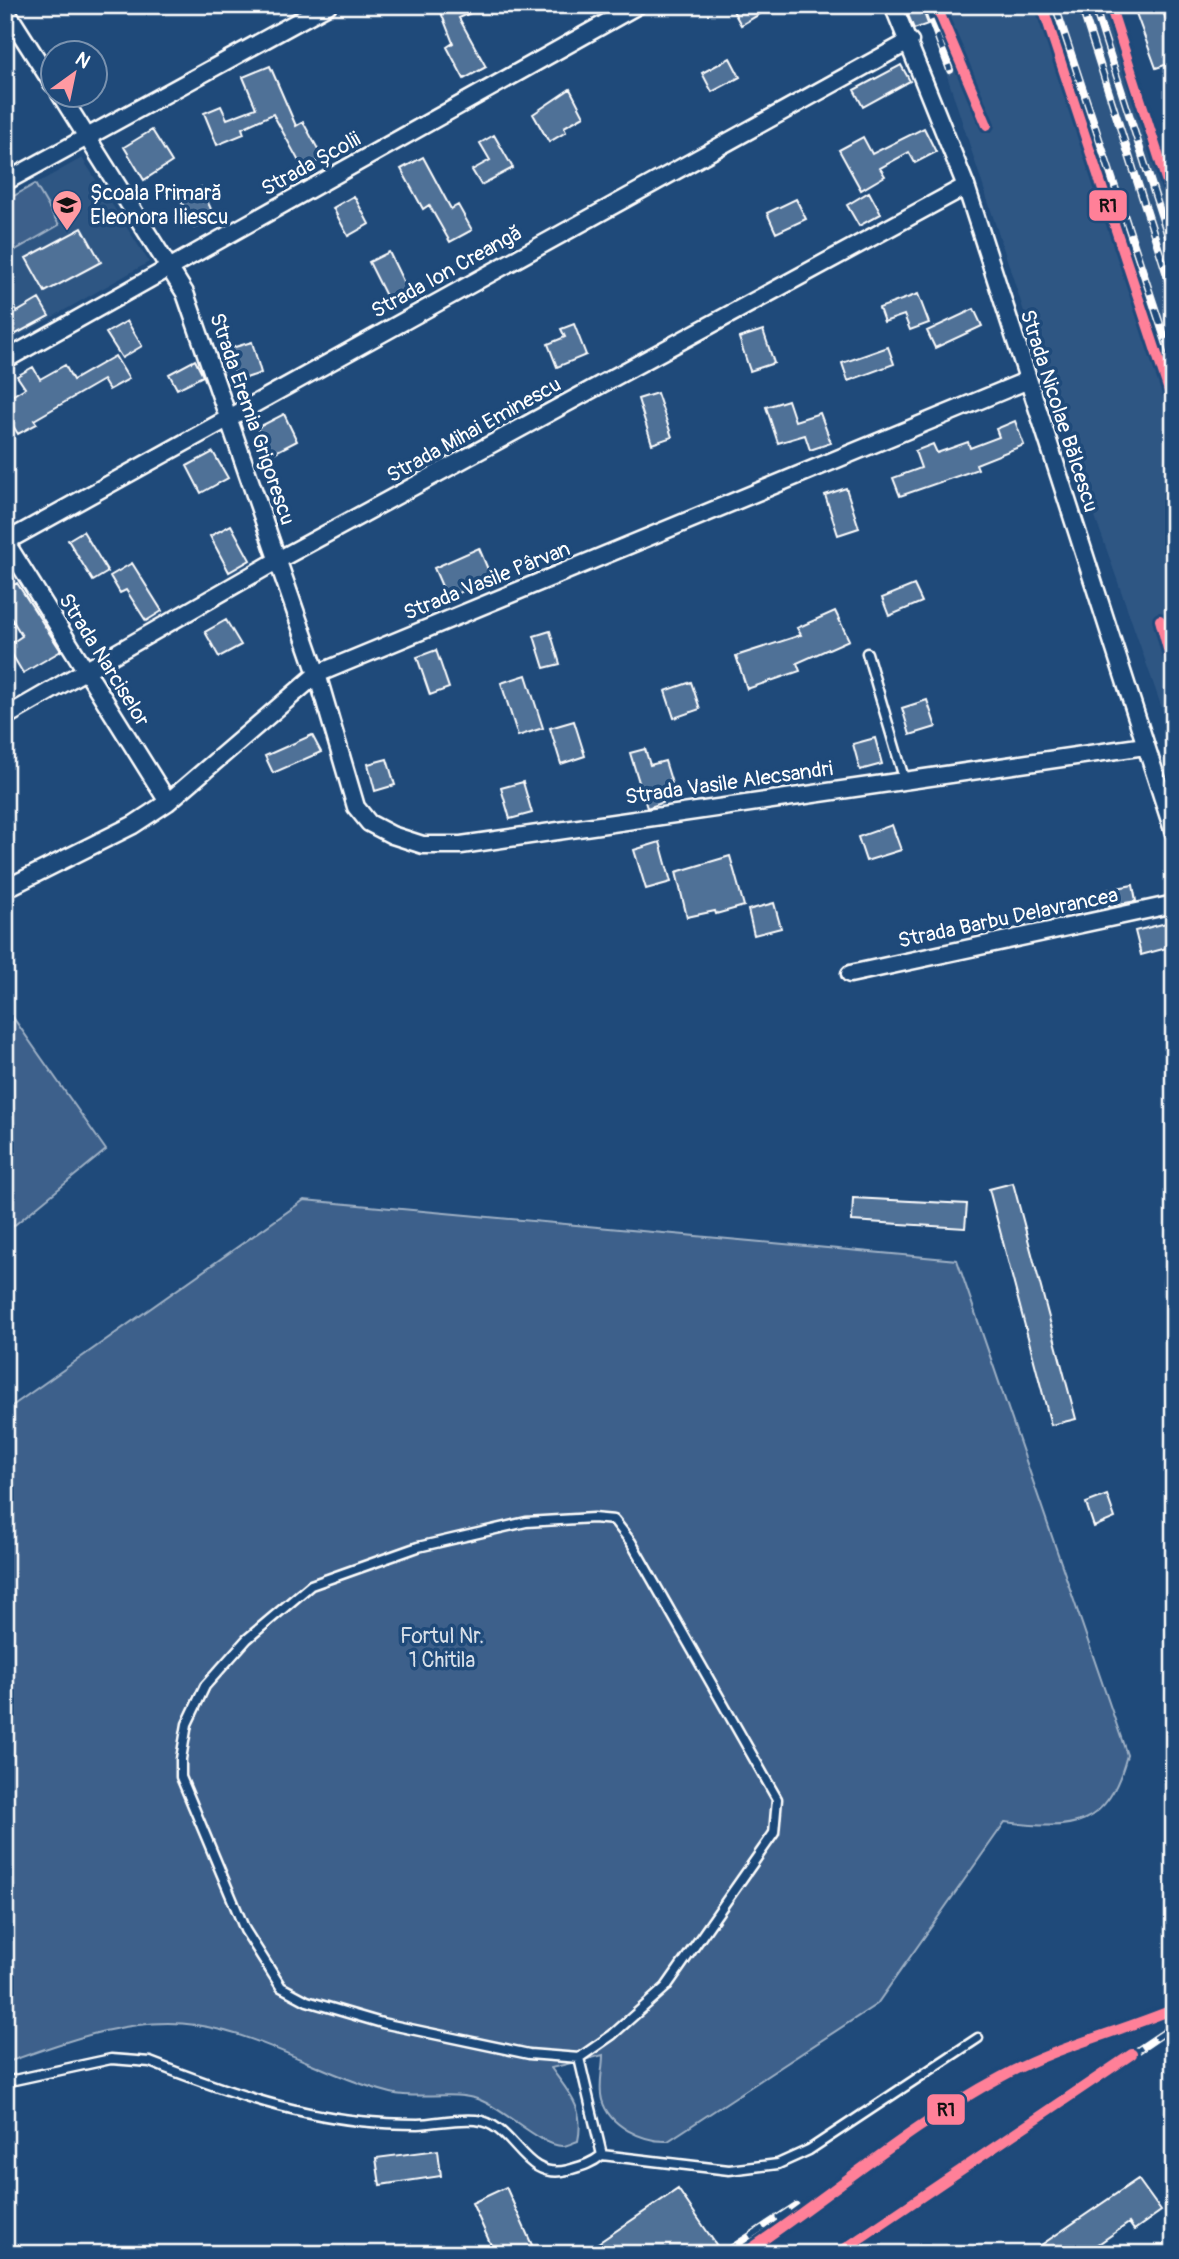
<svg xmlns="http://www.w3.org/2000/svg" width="1179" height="2259" viewBox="0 0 1179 2259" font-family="Pangolin,sans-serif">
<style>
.built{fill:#2e5683}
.green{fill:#3c618b;stroke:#9eb0c5;stroke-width:2}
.building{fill:#507197;stroke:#fff;stroke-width:2}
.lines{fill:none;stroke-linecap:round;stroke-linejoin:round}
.service-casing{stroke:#fff;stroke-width:13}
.minor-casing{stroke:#fff;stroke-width:21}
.service{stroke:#1f4a7a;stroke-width:8}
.minor{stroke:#1f4a7a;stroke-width:16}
.rail-casing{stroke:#fff;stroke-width:8}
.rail{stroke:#1f4a7a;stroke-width:5;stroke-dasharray:16;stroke-linecap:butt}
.rail-1-casing{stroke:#1f4a7a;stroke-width:16}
.rail-1{stroke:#ff8098;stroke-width:10}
.labels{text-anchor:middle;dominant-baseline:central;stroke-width:7;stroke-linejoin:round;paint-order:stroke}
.street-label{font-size:21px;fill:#fff;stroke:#1f4a7a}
.poi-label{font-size:21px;fill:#fff;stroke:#1f4a7a;text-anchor:start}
.park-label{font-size:21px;fill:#d8dfe8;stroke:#1f4a7a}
.line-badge{stroke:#1f4a7a;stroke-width:2.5}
.pale-badge-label{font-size:19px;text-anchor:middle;font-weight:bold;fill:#111}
</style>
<rect width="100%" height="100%" fill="#1f4a7a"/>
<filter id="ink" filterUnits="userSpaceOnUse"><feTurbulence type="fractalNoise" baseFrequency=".0143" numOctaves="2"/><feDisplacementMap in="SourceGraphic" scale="14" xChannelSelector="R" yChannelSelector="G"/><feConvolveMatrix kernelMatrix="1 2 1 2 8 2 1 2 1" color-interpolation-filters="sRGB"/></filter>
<g filter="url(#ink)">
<path class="built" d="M924,5H1115L1174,188V754L1165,717L1030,330Z
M82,158L149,262L5,344V201Z
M1174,1219V1421L1166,1370L1161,1283Z"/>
<path class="green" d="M35,184L59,225L5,256V201Z
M5,1006L106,1150L5,1233Z
M304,1200L957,1260L1127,1755C1108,1828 1073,1831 1005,1822L877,2004L668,2141C643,2142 609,2126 602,2100C598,2086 603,2069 603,2055L551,2068C569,2093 585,2108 578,2141C574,2142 567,2146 563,2146C542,2147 504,2109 480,2100C452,2090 419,2100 391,2093C324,2076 265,2035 196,2025C132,2015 64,2042 5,2063V1411Z"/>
<path class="building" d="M438,5H489L459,18L486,67L464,79L447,47L453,43Z
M730,5H775L741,25Z
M904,5H921L928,24L914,29Z
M1133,5H1161L1174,44V62L1156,68Z
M730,58L740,77L712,92L702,73Z
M901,65L910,81L863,107L854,90Z
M270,66L296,126L303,122L323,158L303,169L273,114L242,128L244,134L217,145L204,113L221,106L227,119L256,108L243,77Z
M570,89L584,116L564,127L566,132L549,142L533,114Z
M924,128L936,152L915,163L909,152L880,168L885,176L861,190L839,150L863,137L872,154Z
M152,130L172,162L144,180L124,147Z
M494,135L513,168L481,185L472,170L490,160L480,143Z
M423,157L451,209L458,205L472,230L450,242L429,205L423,209L401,169Z
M201,187L215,218L194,228L179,197Z
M869,192L881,214L859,226L847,205Z
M354,196L369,224L348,236L333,208Z
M796,199L806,219L776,233L767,213Z
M82,228L101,262L45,292L26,258Z
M389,252L408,291L388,300L369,262Z
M5,291L17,312L39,299L49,316L5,340Z
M918,294L929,323L910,330L904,315L884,322L879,308Z
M974,309L982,326L935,348L927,331Z
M127,321L142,346L122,358L106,333Z
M574,324L586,355L557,367L548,344L565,337L561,329Z
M763,330L774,363L750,371L739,338Z
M252,342L261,373L237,381L228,349Z
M888,347L894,364L848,381L842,363Z
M115,356L129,379L109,390L103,380L34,420L37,424L18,434L5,413V400L25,388L17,376L33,367L40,379L65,365L73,380Z
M195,360L203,376L177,389L169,374Z
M657,393L672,437L652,444L638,399Z
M788,400L795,421L820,413L831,443L810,450L805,435L778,443L766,407Z
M284,414L297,441L270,455L257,428Z
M1015,421L1024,445L976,464L978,469L900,496L893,478L921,468L915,451L933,444L937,453L968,442L970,448L999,437L996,429Z
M213,452L228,478L201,493L187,466Z
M846,488L859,528L838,535L825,495Z
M231,525L250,560L229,572L210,536Z
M83,531L108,572L93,581L68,540Z
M479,548L492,579L447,598L434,568Z
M132,563L162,611L146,621L126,590L120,593L110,576Z
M17,583L61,651L23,673L7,646L22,636L5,608V590Z
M914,585L922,602L889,616L882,598Z
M835,611L849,640L797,663L800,671L747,689L736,656L801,635L797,628Z
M226,620L241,645L219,657L205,632Z
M550,631L560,664L544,668L534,636Z
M436,650L449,688L430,695L417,657Z
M526,675L543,728L518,736L501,683Z
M691,682L700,709L674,718L665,691Z
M927,700L936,727L910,735L902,708Z
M574,721L585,756L561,764L550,728Z
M312,735L321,752L273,773L265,756Z
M875,738L882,764L860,770L853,744Z
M645,749L650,765L665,761L674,790L659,795L662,803L647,808L630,753Z
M387,759L395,785L375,791L368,764Z
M523,782L532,813L510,819L501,788Z
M892,825L901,850L866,861L858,837Z
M660,842L671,882L646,889L634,850Z
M730,856L744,906L716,914L715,911L687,917L676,872Z
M1133,885L1136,901L1109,906L1106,890Z
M774,903L781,928L754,935L748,910Z
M1174,921V946L1141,955L1135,931Z
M1013,1183L1076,1419L1051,1425L989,1189Z
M853,1198L967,1204L965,1228L852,1221Z
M1107,1495L1115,1518L1094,1527L1086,1503Z
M438,2150L441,2176L380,2185L376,2158Z
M1138,2179L1161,2211L1134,2230L1129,2223L1084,2254H1028Z
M506,2187L536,2254H495L472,2203Z
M678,2189L717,2246L705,2254H582Z"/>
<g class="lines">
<g class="service-casing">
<path id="service" d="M867,653L904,778
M579,2058L612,2035L666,1987L774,1833L777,1799L631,1542L614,1520L593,1518L526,1522L418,1547L311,1585L247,1639L205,1686L187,1724L181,1759V1777L245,1930L281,1987L307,2001L382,2023L529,2054L579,2058L602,2155
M5,2082L111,2059L150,2062C217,2088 286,2113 359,2121C378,2123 399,2124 418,2124C437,2123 457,2118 476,2120C516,2124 522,2182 568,2170C582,2166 591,2164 602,2155L729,2170L778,2164L809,2150L978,2038"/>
</g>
<g class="minor-casing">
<path id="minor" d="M893,5L966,186L1174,833
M5,9L52,83
M60,94L185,293L317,674L356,807L369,823L392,835L423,845H461L1145,746
M5,182L328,5
M5,360L638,5
M5,541L168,802
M5,542L910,41
M5,717L278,560L966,186
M5,889L133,825L168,802L317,674L1026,381
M850,974L1174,904"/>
</g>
<use href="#service" class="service"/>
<use href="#minor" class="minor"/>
<g class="rail-casing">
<path id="rail" d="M926,5L950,70
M936,5L987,125
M1042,5L1174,406
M1055,5L1174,366
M1081,5L1174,297
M1094,5L1174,255
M1160,620L1174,671
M723,2254L796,2206
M743,2254C830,2196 909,2126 1001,2077C1056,2047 1116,2033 1174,2009
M837,2254L1174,2026"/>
</g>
<use href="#rail" class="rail"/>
<g class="rail-1-casing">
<path id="rail-1" d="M936,5L987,125
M1042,5L1174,406
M1110,5L1174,204
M1160,620L1174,671
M743,2254C830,2196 909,2126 1001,2077C1056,2047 1116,2033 1174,2009
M837,2254L1132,2054"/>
</g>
<use href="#rail-1" class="rail-1"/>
</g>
</g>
<defs>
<g id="school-pin" transform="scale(1.575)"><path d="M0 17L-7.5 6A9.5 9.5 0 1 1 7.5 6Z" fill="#ff9aa2" stroke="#1f4a7a"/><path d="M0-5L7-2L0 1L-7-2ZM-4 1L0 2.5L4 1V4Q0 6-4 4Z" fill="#111"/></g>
</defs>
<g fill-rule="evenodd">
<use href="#school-pin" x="67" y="205"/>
</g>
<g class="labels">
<g class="street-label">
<text transform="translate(311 164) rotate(-29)">Strada Școlii</text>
<text transform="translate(447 272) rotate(-29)">Strada Ion Creangă</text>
<text transform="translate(1059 411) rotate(72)">Strada Nicolae Bălcescu</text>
<text transform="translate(252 419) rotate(71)">Strada Eremia Grigorescu</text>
<text transform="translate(474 430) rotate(-29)">Strada Mihai Eminescu</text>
<text transform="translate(487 581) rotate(-22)">Strada Vasile Pârvan</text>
<text transform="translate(104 660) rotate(58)">Strada Narciselor</text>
<text transform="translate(729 783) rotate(-8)">Strada Vasile Alecsandri</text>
<text transform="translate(1008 918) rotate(-12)">Strada Barbu Delavrancea</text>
</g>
<g class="poi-label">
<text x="90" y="193">Școala Primară<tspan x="90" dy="24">Eleonora Iliescu</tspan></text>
</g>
<g class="park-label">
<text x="442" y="1636">Fortul Nr.<tspan x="442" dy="24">1 Chitila</tspan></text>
</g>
</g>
<g class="line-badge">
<rect x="1088" y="189" width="40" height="33" rx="7" fill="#ff8098"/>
<rect x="926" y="2093" width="40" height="33" rx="7" fill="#ff8098"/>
</g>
<g class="pale-badge-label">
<text x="1108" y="212">R1</text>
<text x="946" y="2116">R1</text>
</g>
<rect width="1179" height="2259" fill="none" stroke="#1f4a7a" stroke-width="28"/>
<rect x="14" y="14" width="1151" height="2231" fill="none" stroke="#fff" stroke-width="2.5" filter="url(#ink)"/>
<g transform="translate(74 74) rotate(33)"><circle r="33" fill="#1f4a7a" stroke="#7992af" stroke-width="2"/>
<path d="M0-5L12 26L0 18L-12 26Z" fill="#ff9aa2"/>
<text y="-10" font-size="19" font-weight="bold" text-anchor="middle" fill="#ffffff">N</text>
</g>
</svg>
